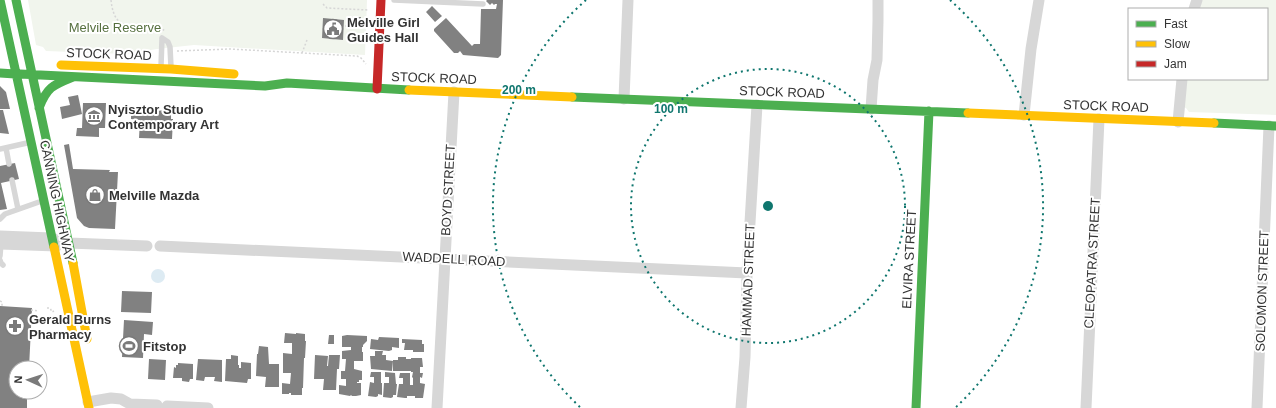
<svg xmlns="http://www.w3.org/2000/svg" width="1276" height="408" viewBox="0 0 1276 408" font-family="Arial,sans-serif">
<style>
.green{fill:#f1f5ed}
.water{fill:#ddebf3}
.building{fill:#818181}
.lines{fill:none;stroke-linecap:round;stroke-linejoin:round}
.path{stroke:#d6d6d6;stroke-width:1.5;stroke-dasharray:2 2;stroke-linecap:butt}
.lane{stroke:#d7d7d7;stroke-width:5.5}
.street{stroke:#d7d7d7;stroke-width:11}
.fast{stroke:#4caf50;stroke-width:9}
.slow{stroke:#ffc107;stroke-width:9}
.jam{stroke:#c62828;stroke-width:9}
.ring{fill:none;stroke:#0f766e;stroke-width:2;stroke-dasharray:2 4}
.labels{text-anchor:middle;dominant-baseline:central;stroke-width:4;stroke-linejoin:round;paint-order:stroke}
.poi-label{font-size:13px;font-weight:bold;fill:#333;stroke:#fff;text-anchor:start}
.park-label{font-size:13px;fill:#56703f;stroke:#fff}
.street-label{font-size:13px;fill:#333;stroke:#fff}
.centre{fill:#0f766e;stroke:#fff;stroke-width:2}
.ring-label{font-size:12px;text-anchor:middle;font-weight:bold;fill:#0f766e;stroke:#fff;stroke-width:4;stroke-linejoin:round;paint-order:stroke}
</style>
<rect width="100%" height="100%" fill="#fff"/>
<path class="green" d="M28,0H367L365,55L194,45L157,49L126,54L46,51L43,47L36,45Z
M1202,0H1276V115L1189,112L1186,108L1183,107L1185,79H1267V9H1199Z"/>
<path class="water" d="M151 276a7 7 0 1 1 14 0a7 7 0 1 1-14 0Z"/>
<path class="building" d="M487,0H503L501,55L498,58L463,55L460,51L458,53H454L434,31V29L446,18L472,46L474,44H480L481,9H496L497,4H495L494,5L492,3L490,5L486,1Z
M432,6L442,16L435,22L426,12Z
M353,17H361L360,25H352Z
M323,18L344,20L343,40L322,38Z
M0,86L6,92L10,109H0Z
M78,95L82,114L62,119L60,107L70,105L68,97Z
M83,103H106L105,128H99V137L76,136L77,128H82Z
M131,109L171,111V119H173L172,139L139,138L140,120L131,119Z
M0,110H3L9,134L0,133Z
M69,144L73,169L110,170L109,172H118L115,229L89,228L84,226L77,218L64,145Z
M15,163L19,179L1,183L7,209L0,210V166Z
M122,291L152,292L151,313L121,312Z
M0,306L32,308L29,368H16V392H27V408H0Z
M124,320L153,322L152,335L144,334L143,358L122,357Z
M285,333L296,334V333L305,334V341H306L305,358H304L303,388H302V395H291V393H289V394H282V383L290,384L291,373H283V353L292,354V343H284Z
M329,335H334V344H328Z
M347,335L367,336V341L363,345V347H362V352H363V361H354V369L362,371V380H359V382H357V383H361V395L356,396H352L351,395L350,396L339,394V385L346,386V379H341V371H345L346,359H342V351L351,350V347H342V336Z
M379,337L399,338V348L392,347V350L389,351L370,349L371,339L378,340Z
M402,339L422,340V344H424V352H413V350H404L405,343H402Z
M259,346L268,347L269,364H279V387H265L266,377L256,376L257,354H258Z
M375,351H383L382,355H386V360L393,361L392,371L371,369L370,356H375Z
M231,355L238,356V365H239V368H241V362L251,363V379H248L247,383L225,381L226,359H231Z
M315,355L328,356L327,366H328L329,355H340L339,369H337L336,390H323L324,379H314Z
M398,357H406V359H411V358H422L423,367H420V373H423L422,378L420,377V383L425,384L423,398H415V396H407V398H405L397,397L399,384H403V378H399L400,373H410V385H413V378L412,377L413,372H411V371H393V360H398Z
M149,359L166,360L165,380L148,379Z
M198,359L222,360V382L214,381L215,377H205L204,381L196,380Z
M178,363L193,364V379H190L189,382L182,381V378H173L174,367L176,368V365H178Z
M371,372H381V383H382V395L378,394V396L376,397L368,396L370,382L374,383V377H370Z
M385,372L395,373L396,384H397L396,395H393V397L391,398L383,397L384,383H389V377H385Z"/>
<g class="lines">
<path class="path" d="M111,0C115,40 141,19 166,31
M323,4L327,8L368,10
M345,26L367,28
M177,51L230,49L357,56L361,58L366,64
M302,53L307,40
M0,301L2,302V306
M47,308H50L52,312L54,311
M31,310L38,311"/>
<path class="lane" d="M394,0L483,4
M162,38L168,42L170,47L171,67
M161,66L162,38
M6,148L9,164
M0,149L27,143
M12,180L18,209
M0,219L5,214L39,202
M0,256L1,243
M0,260L1,263L3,265"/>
<path class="street" d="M1194,9L1197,0
M624,99L628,0
M871,109L873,80L877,60L878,21V0
M1024,115L1031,49L1039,0
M1178,122L1182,79
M0,236L51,238L69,243L147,246
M0,244L57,246
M160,246L747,273
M88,402L111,398L121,399L130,404L157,405
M167,406L208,408
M437,408L454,92
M741,408L745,357L747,273L757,105
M1086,408L1099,119
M1257,408L1269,126"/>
<path class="fast" d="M0,0L54,247
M16,0L73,263
M0,73L15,74
M20,74L265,86L287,83L409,90
M572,97L968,113
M39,108C47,87 53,85 73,77
M1214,123L1276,126
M916,408L929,111"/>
<path class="slow" d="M61,65L171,69L234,74
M409,90L572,97
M968,113L1214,123
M54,247L89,408
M73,263L87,339"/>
<path class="jam" d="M377,89L381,0"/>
</g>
<g class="ring">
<circle cx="768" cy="206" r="137"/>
<path d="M580 407A275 275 0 0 1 586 0M950 0A275 275 0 0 1 956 407"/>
</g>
<defs>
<g id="civic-ring" transform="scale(1)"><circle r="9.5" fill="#fff" stroke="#7a7a7a" stroke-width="1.5"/><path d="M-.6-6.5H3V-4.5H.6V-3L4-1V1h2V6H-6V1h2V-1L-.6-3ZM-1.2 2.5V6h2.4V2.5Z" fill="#7a7a7a"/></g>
<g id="museum-ring" transform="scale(1)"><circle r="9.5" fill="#fff" stroke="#7a7a7a" stroke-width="1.5"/><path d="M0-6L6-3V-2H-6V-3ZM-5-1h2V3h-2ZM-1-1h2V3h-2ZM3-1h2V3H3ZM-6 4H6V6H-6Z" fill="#7a7a7a"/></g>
<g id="shop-ring" transform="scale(1)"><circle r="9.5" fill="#fff" stroke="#7a7a7a" stroke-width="1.5"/><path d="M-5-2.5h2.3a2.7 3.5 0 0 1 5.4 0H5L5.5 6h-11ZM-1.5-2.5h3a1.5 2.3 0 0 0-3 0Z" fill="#7a7a7a"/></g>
<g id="pharmacy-ring" transform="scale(1)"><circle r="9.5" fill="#fff" stroke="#7a7a7a" stroke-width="1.5"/><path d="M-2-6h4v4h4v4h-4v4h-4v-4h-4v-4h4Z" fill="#7a7a7a"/></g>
<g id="stadium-ring" transform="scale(1)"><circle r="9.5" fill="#fff" stroke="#7a7a7a" stroke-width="1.5"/><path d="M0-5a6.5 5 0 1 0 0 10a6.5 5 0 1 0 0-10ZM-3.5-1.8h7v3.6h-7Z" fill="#7a7a7a"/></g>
</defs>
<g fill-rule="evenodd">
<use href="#civic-ring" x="333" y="29"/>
<use href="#museum-ring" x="94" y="116"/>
<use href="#shop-ring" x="95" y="195"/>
<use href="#pharmacy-ring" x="15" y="326"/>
<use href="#stadium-ring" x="129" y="346"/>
</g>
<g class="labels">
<g class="poi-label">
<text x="347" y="22">Melville Girl<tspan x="347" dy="15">Guides Hall</tspan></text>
<text x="108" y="109">Nyisztor Studio<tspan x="108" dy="15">Contemporary Art</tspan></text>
<text x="109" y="195">Melville Mazda</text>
<text x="29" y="319">Gerald Burns<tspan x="29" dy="15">Pharmacy</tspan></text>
<text x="143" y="346">Fitstop</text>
</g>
<g class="park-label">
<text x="115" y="27">Melvile Reserve</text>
</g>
<g class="street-label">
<text transform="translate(109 54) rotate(2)">STOCK ROAD</text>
<text transform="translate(434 78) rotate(2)">STOCK ROAD</text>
<text transform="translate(782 92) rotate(2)">STOCK ROAD</text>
<text transform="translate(1106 106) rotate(2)">STOCK ROAD</text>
<text transform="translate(448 190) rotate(-87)">BOYD STREET</text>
<text transform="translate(57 201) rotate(78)">CANNING HIGHWAY</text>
<text transform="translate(454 259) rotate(3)">WADDELL ROAD</text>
<text transform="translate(909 259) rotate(-87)">ELVIRA STREET</text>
<text transform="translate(1092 263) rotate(-87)">CLEOPATRA STREET</text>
<text transform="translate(748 280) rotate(-88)">HAMMAD STREET</text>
<text transform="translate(1262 291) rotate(-88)">SOLOMON STREET</text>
</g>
</g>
<circle cx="768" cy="206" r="6" class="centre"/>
<g class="ring-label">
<text x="519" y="94">200 m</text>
<text x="671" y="113">100 m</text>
</g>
<rect x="1128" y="8" width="140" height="72" fill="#ffffff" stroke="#adadad"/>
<rect x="1136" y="21" width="20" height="6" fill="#4caf50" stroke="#adadad"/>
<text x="1164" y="28" font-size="12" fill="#333333">Fast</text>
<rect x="1136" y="41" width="20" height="6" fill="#ffc107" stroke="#adadad"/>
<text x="1164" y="48" font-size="12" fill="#333333">Slow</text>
<rect x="1136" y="61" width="20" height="6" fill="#c62828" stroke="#adadad"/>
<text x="1164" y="68" font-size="12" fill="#333333">Jam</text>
<g transform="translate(28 380) rotate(273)"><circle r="19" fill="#ffffff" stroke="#adadad"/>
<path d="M0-3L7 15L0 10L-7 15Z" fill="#7a7a7a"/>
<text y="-6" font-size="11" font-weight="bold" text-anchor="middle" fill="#333333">N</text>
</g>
</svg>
